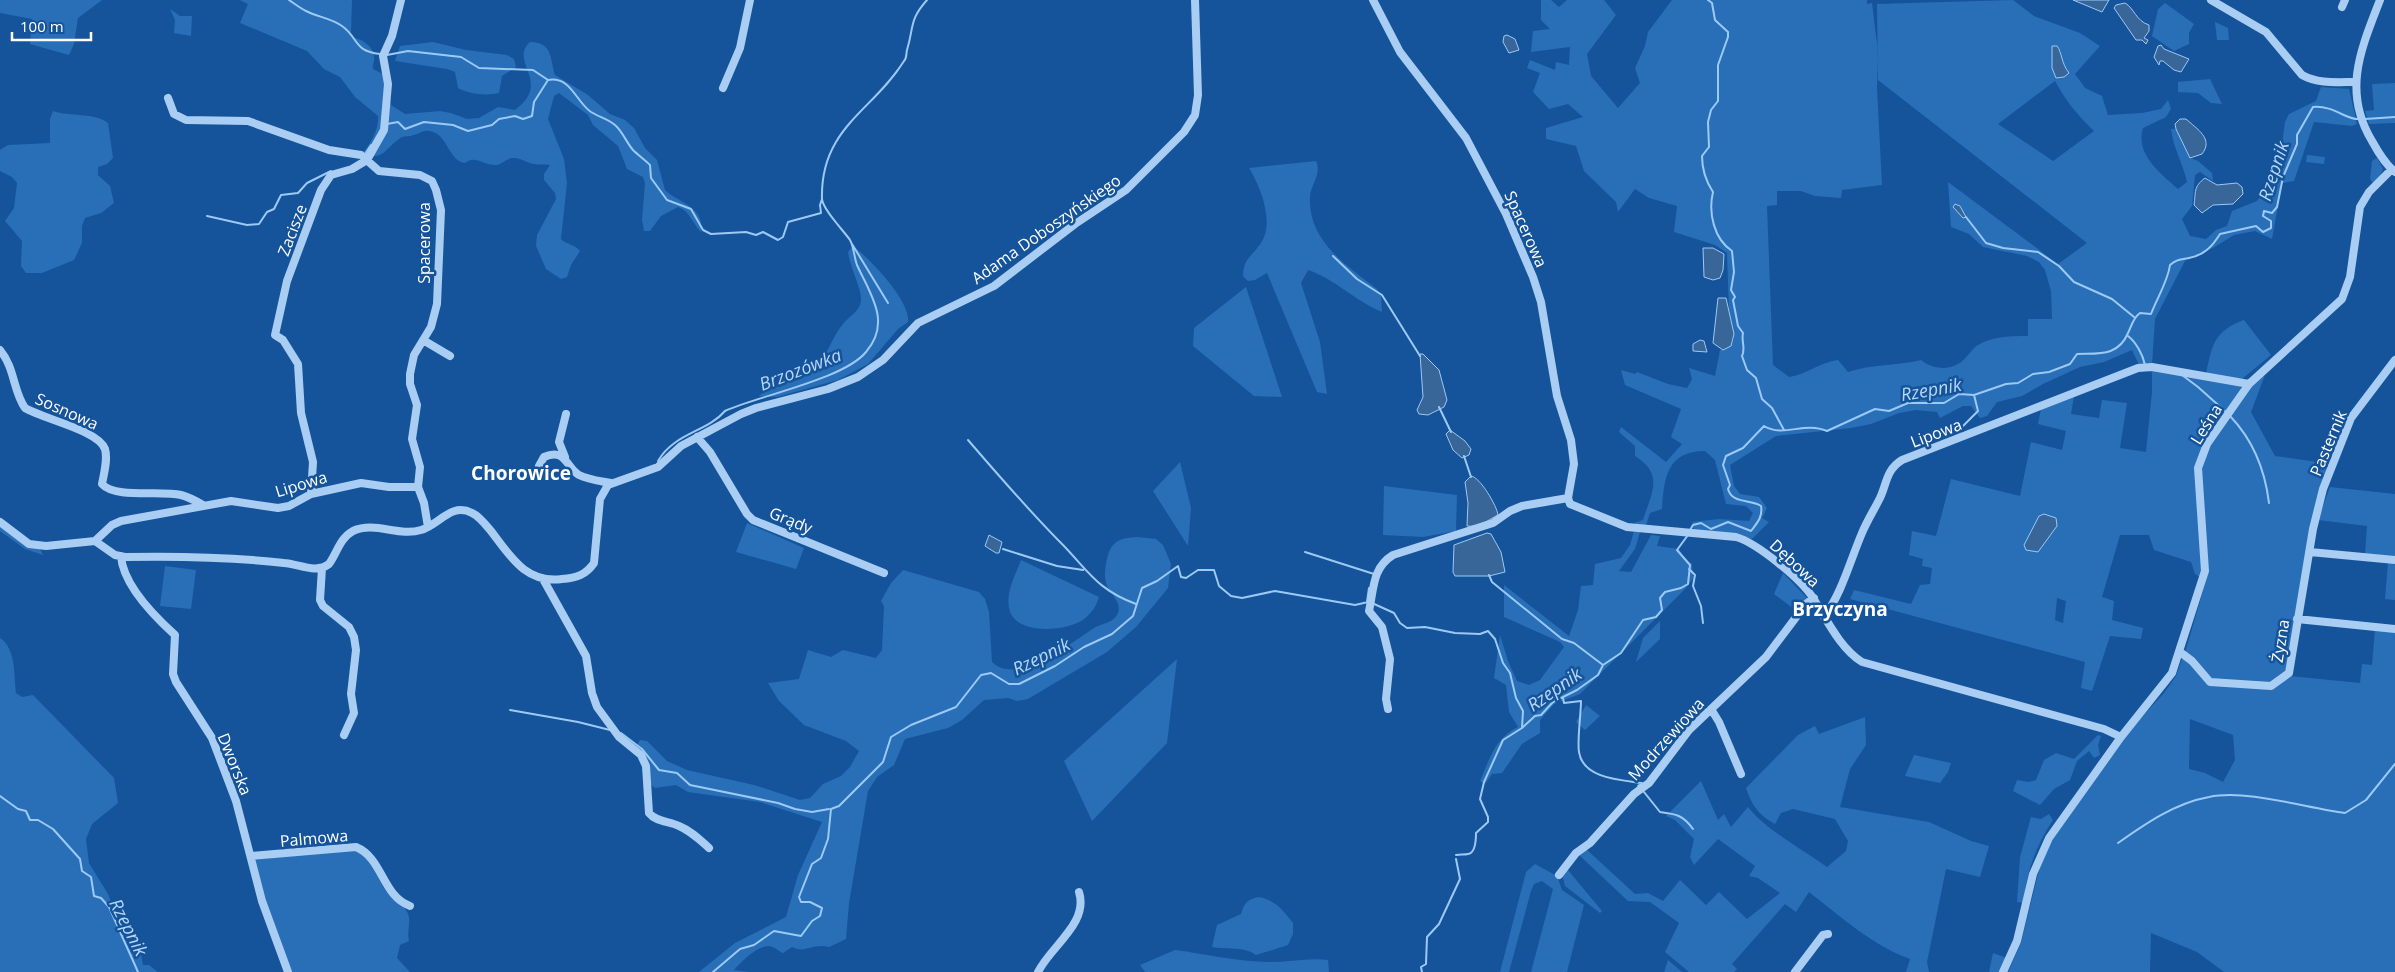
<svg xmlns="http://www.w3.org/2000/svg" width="2395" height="972" viewBox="0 0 2395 972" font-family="'Open Sans',sans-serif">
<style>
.green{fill:#286fb8;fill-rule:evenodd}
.water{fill:#396699;stroke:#9cc9f5}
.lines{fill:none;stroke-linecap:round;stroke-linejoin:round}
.stream{stroke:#9cc9f5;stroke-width:2}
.minor{stroke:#a9cdf3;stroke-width:8}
.labels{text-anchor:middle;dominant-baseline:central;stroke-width:5;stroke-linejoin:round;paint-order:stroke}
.street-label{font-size:16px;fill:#fff;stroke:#15549a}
.water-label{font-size:18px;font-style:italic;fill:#b6d7f9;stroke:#15549a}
.quarter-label{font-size:19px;font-weight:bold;fill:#fff;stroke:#15549a}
</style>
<rect width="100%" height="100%" fill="#15549a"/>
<path class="green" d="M0,0H102L78,18L74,44L69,55L30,44L32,19L0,13Z
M240,0H352L351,33L354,38C362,39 374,47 374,57C375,61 372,65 373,69L383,74L391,105L405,114L440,111L451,113L467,119L479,118L498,107L515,110C553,82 508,62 530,42C553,42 550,59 555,75L588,95L610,114L625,120L634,128L645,148L657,160L665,190C679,203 705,207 701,232C692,223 690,211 678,207L661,216L650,231H644L642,220L645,183L643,177L627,169L618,146L593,125L588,115L559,93L554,96L548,119L564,159L567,183L561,239C567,245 575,244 580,251L571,265L567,277L561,279L546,269L536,246L537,235L556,199L555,193L544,180V174L550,165C545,164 540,165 534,164C527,163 520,157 512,158C505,159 501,166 494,165C482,164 475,155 465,163C447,160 449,134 429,131C423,130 419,134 414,135C409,137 403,135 399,139C386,148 381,163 363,153C371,143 379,129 378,116L355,97L340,77L324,69L307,51L240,23L248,4Z
M1541,0H1551L1559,7L1567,0H1604L1616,15L1587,54L1591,76L1618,108L1640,83L1635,68L1645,46L1648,32L1672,0H1867V4L1872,3L1878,52L1877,88L1882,185L1842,190L1841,198L1815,196L1801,191H1777V205L1767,206L1773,365L1789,377C1806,375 1820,362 1838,360L1848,372C1872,364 1897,366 1921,360C1931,368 1946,371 1958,364C1966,360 1970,350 1978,345C1994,336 2010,336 2028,336V319H2052L2051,291L2045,270L2039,262L2027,256L1983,247L1969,234L1951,227L1948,182L2058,264L2087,243L1878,80L1877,4L2013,0L2034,16L2080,33L2100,46L2075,74L2085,88L2102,96L2108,115L2142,113L2161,109L2168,100L2171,109L2166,117L2143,128C2135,154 2160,173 2178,189L2187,182C2183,163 2173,148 2171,129H2176L2190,158L2198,161L2212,173L2213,181L2200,172L2195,175L2192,206L2182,219L2190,236L2206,239L2216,230L2227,226L2232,211L2257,201L2267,187L2281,152L2285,122L2289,114L2316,101L2321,87L2349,89L2357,124L2352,126L2314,122L2294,181L2282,183L2272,239L2255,231L2234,235L2213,248L2186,259L2155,319L2152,365H2139L2132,350L2104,362L2080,367L2043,384L2022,396L1997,402L1987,416L1980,418L1971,406H1963L1940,418L1937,412L1916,410L1899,413L1871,424L1851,428L1776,436L1730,465L1734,486L1740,494L1759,497L1767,508L1762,518L1769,522L1752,539L1743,536L1694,531L1692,522L1719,519L1749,521L1753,513L1746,506L1726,504L1715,460L1705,451C1667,451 1664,478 1662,509L1650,513L1645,528L1634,523L1643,520C1652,492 1664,474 1635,456V446L1619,432L1621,427L1666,462L1682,444L1671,437L1681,409L1625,385L1621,370L1635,374L1637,372L1668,384L1687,388L1692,379L1689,368L1715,376L1720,350H1723L1733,342L1734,334L1729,309L1727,253L1715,245L1674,232L1677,206L1649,198L1635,189L1618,212L1616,202L1584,171L1576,146L1546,139V128L1583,117L1568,104L1549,109L1533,92L1540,73L1527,68L1530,60L1555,70L1556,62L1569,65L1570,47L1531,52L1533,31L1550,29L1541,20ZM2060,50L2062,63L2068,71L2052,68ZM2055,81C2066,101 2078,116 2094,131L2053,161L1998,124Z
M2165,3L2194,24L2189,33V44L2174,51L2152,36L2158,9Z
M170,9L180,16H192L191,36L174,33L175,20Z
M2215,22L2228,28L2229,40H2217Z
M433,42L466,50L507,55L514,59L516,67L502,76L499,93C486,96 469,94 458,88L455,72L447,69L395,61L400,46Z
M2210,79L2222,104L2211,103L2198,93L2178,92V82Z
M2395,83V123L2369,124L2365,111L2374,110L2372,84Z
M53,111C70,117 93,112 108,123L113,158L107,164L98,167V175L110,186L114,203L101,213L85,218L82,226V243L74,260L42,273H26L21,266L22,241L5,221L14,208L17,183L12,177L0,171V150L8,145L50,143V119Z
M2307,155L2325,157L2324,164L2306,162Z
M2377,158L2383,169L2380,177L2373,183L2370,179L2372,161Z
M1316,161C1322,175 1311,183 1310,197C1308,241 1346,265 1377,289L1381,296L1382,312C1355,301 1335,279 1308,270L1301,283L1320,342L1327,394L1317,392L1267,273L1255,280L1248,281L1243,276C1243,259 1253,255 1261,243C1275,222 1260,186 1249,168Z
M853,246C869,258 911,301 908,322L898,329L868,364L838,380L777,397L759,396C773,381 797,380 813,368C828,357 831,338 843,324C849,316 860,312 861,300C862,290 850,267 848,252Z
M1246,287L1282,397L1254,396L1193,346L1194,328Z
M2244,320L2271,355L2242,379L2206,374C2212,345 2214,331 2244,320Z
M2152,368L2239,384L2241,388L2196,468L2202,578L2195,574L2191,562L2154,550L2149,535H2120L2102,597L2114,601L2112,620L2143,628L2141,639L2110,636L2092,691L2081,688L2085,662L1850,599L1854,590L1911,604L1920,585L1930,584L1932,568L1922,566L1923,559L1909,555L1912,531L1936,536L1951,479L2020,496L2031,442L2062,450L2066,431L2038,424L2041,409L2074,396L2071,414L2099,418L2102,400L2127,403L2120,448L2146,452L2152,392ZM2057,598L2066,601L2063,623L2055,620Z
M2265,375L2251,412L2275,456L2331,464L2291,639C2290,665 2292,669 2270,684L2211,680L2185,653L2208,574L2201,469L2209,445L2251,386Z
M1180,462L1191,508L1188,546L1153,491Z
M1384,486L1457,495L1456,531L1423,537L1383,535Z
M2330,487L2395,494V558L2365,554L2367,526L2318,520Z
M747,523L804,548L796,569L736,552Z
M0,525L40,549L43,555L25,549L0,531Z
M1634,531L1640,532L1635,549L1619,571L1631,572L1651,535L1660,536L1657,546L1679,549L1684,558L1692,564L1693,578L1687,587L1580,694L1554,704L1540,720V733L1522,744L1502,773L1492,774L1485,784L1480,781C1490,758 1495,738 1518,727L1509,712L1506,685L1494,678L1500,635L1508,661L1517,681L1529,685L1540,680L1564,647L1560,642L1504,617V585L1569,636L1578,610L1581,586L1593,585L1595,564L1621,558L1630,545Z
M1137,537L1156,539L1163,545L1171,564L1168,588L1136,627L1107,652L1028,699L1017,701L1008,698L984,700L962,720L948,728L905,739L894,765L877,777L868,791L849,903L846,939L829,947C812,943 805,954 792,947L783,953C778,951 774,946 768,946C756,947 742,961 734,970L749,972H699L735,943L786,917L798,875L822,822L760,802L688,792L676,785L655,788L649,783C651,763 652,760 635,749L640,740L647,741L667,761L687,770L754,785L800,800L810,798L823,784L841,776L850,767L859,751L846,741L804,725L779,701L768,683L799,679L808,650L831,657L843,650L876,658L882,650L884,606L881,601L891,583L903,570L979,592L985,599L989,612L992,662C1018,687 1072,642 1094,628C1102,623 1111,624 1117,615C1123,605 1113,596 1108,588C1103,578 1105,566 1108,555C1113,540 1121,538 1137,537Z
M1021,560L1099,597C1097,605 1091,614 1084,619C1067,632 1014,636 1009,608C1006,591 1015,576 1021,560Z
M2388,562L2395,563V600L2385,599Z
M165,566L196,570L191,609L160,606Z
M1783,573L1808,599L1798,612L1774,594Z
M1660,621V639L1636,662L1643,638Z
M2375,629L2395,631V972H2224L2197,952L2151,933L2150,972H2008L2021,943L2041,862L2056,833L2127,733L2164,693L2176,676L2183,656L2203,678L2262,688L2290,676L2360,683L2362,664L2372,665ZM2190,719L2233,735L2235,760L2223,782L2205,773L2189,769Z
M0,638C16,648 14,676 16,693L22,697L33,695L114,778L118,803L92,824L86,839L89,863L108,894L117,916L140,949L143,965H149L158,972H0Z
M1177,659L1167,743L1092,821L1064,761Z
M1586,705L1600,716L1585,730L1576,722Z
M1865,717L1866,745L1850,769L1840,807L1929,822L1971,841L1989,846L1980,877L1946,869L1927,962L1929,972H1906L1910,959C1872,945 1841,917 1809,892L1796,912L1785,904L1732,964L1737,969L1734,972H1689L1665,952L1679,923L1650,902L1628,901L1579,855L1586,849L1635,894L1648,893L1663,901L1680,880L1706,905L1719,892L1747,919L1780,893L1758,878L1749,876L1755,866L1718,839L1694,865L1690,857L1694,839L1675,820L1666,816L1701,781L1718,820L1724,814L1731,827L1748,807C1766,830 1802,849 1827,867L1846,851L1848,841L1835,819L1793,809L1781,813L1775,824C1759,815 1752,806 1746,788L1798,735L1815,726L1819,734Z
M2098,735L2101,736L2098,745L2100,755L2094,758L2089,751L2077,761L2070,780L2054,789L2040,805L2013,791L2017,780L2029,782L2036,780L2044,760L2056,753L2074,759Z
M1914,755L1951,763L1948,772L1940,783L1905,776Z
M2049,814L2053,820C2036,846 2026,872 2024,903L2017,902L2020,857L2031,817L2041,819Z
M352,849C373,853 375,876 386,891C392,900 407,905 409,917C410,925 407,933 409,941L400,945L397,958L410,972H291L261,891L254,860Z
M1535,864L1557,876L1562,890L1584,905L1567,972H1531L1553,889L1542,881L1534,884L1531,891L1509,972H1500L1526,872Z
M1567,869L1602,911L1600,913L1565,886L1562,874Z
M1259,897C1275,900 1283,910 1293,923V934L1288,945L1256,955C1245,946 1227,950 1212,947L1217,925L1241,914C1244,903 1248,899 1259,897Z
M1175,950C1205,954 1235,961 1265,962C1286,963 1307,957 1328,960L1329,972H1145L1140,965Z
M1993,953L2007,958L2000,972H1989Z
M1668,960L1682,972H1664Z"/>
<path class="water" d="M2073,0H2109L2102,12Z
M2125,3C2134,8 2136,21 2149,25V31L2144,38L2148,40L2146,44L2142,40H2136L2114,8L2116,5Z
M1507,35L1515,39L1519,50L1509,53L1503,42L1504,36Z
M2161,45L2164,49L2189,59L2181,72L2174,70L2163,61H2160L2159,65L2154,57L2158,46Z
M2052,46H2057C2062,52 2061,63 2069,73L2064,77L2056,78L2052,68Z
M2180,119H2186C2197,129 2214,139 2202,154L2190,158L2176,129L2175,124Z
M2205,178L2217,185L2237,183L2242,187L2243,194L2233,204L2213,205L2202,213L2194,205C2196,192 2193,187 2205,178Z
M1955,204L1960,206L1966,217L1963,218L1953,207Z
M1703,248H1713L1724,254L1723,270L1720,278L1713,280L1704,277Z
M1718,298H1726L1734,334L1731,346L1723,350L1713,343Z
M1700,340L1704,341L1707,352L1693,351V344Z
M1420,354H1423L1439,370L1447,400L1444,407L1428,415L1419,414L1417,410L1423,397Z
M1450,430L1465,441L1471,449L1469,455L1462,458L1453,450L1446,434Z
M1471,476C1480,477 1497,506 1498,515C1488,520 1479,528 1467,526L1468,503L1465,482Z
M2044,514L2056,518L2057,526L2038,552L2026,550L2024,545L2039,516Z
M1487,533L1491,534L1501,552L1505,572L1489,576H1455L1453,572L1454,545Z
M989,535L1002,542L999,553H996L985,546Z"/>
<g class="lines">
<path class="stream" d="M289,0C295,4 300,8 306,11C317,17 331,18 342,26C359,38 353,51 380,54
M1708,0L1712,3L1715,20L1728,32V37L1718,65V101L1711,110L1708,122L1709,147L1702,156C1702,170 1705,180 1713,192C1708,213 1714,239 1732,251L1734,272L1731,290L1735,297L1733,300L1738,326L1743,333C1741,342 1746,348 1742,356L1747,370L1756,378L1762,399L1772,408L1784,430
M387,55L408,51L461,57L479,68L533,70L548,80
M2365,119L2395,117
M387,124L398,122L405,129L424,122L453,125L468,131L492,125L499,119L515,116L523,119L532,116L534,102L548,80C571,76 576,102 591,112C599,117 608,119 615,125C623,132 626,142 633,150C638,155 645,160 650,165L651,178L667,200L691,209L703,230L711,234L746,232L756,235L763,232L778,240L783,237L788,222L821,213L820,205L822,199
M365,154L371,145
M207,216L247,225L259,224L267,212L274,209L281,195L298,193L307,183L331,171
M1966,217L1986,243L2003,248L2038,252L2059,266L2074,282L2112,299L2134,317
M852,244L888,303
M1333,256L1357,279L1382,295L1420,356
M2128,336C2136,342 2143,355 2145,365
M2182,375L2198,387L2226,412
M1439,407L1451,432
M2230,416C2254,441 2265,470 2269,503
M1959,434L1963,426L1978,411L1974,395
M968,440C999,476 1029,511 1063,545C1089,572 1098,590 1136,604
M1464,456L1471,477
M658,461C674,433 707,432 725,411C761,395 844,379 866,352C892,322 870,294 857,265C854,257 854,247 850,240C844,231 823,210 822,199C820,128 873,111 904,61C907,58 906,54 907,50C914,27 909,20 927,0
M1690,530L1693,525L1701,523L1711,529L1728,522L1751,531C1757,523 1763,517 1761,506C1750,499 1732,504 1728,489L1730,485L1723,465L1726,456L1743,448L1764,426C1784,438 1804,421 1827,431L1875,409L1889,411L1908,403H1944L1959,394L1974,395L2006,384L2018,383L2033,374L2049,372L2070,364L2077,354C2098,353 2118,357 2128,333C2132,325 2133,318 2140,313L2151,314C2157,298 2168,281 2170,265C2177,259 2180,260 2189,258C2204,255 2212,247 2220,234L2256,226L2263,232L2271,228V221L2263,216L2264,211L2272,213L2277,207L2283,177L2297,144V135L2313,107C2334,105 2347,121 2360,119
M1003,549L1057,566L1083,570
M1305,552L1374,574
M1689,569L1695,575L1693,586L1701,606L1703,623
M1489,575L1492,582L1562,639L1574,643L1603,665
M1367,602L1369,588
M1372,603L1394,613L1400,623L1407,628L1425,627L1455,633L1480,634L1488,631L1495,639L1503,663L1510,673L1516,698L1523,711L1522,728L1535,716L1541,715L1553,702L1577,690L1598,675L1603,665L1621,653L1643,620L1656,617L1662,610L1660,598L1665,592L1681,588L1688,584L1690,565L1677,550L1688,535
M1563,698L1564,703L1581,701C1581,714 1577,741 1579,752C1583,779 1622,780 1642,783L1638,786
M510,710L578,722L610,730
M621,733L642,749L659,770L677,773L690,785L778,803L795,809L812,812L829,809
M1644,792L1660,812C1676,814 1683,815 1693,829
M0,796L18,809L26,811L30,820H38L53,829L80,859L82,871L91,877L94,896L101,898L109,907L138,972
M2118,843C2145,824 2175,803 2209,797C2247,789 2306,808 2345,813L2366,800L2395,764
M1456,855C1460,854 1464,855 1468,854C1476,853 1476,839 1476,833L1488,822V817L1480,799L1484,782L1503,740L1522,728
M713,972L740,949L754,945L774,931L801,936L812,921L820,916L822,908L810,902H801L799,897L812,864L821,858L828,839L831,809L839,806L883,762L891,737L911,725L956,707L981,675L991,673L1009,684H1019L1055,666L1084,647L1112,634L1133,616L1142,588L1157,581L1178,566L1181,577L1186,578L1198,570H1214L1219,586L1231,596L1242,598L1275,591L1355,605L1368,602
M1422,972L1421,967L1426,964L1427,937L1439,924L1460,879L1456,859"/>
<path class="minor" d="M1373,0L1400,52L1466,138L1506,214L1533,277L1541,302L1557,396L1571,440L1574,464L1568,498
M2211,0L2266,32L2302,75C2318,84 2337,82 2355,82
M2380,0C2361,49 2342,91 2372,141C2378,152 2385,164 2395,172
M2342,7L2345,0
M723,88L740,48L750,0
M168,98L174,114L186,120L248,121L329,150L361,155L379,171L420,175L432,181L436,190L441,210L437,304L431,327L414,355L410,374V384L417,405L412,439L420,467L418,487L424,503L428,527
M423,340L450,356
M0,350C15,368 13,391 25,408C43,419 98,430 105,449C108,459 104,473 102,484C115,499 161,490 181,495C189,497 196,501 203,505
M697,437L710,452L747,514L753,520L884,573
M565,457L559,442L566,414
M539,466L544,457C566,447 566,468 579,475C589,480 601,481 611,483
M311,494L313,462L301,413L298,364L283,340L275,335L287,281L321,190L331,175L352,169L367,160L384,130L388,84L383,56L392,36L401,0
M0,522L29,544L46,546L95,541L115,555L125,557C178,556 231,557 284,563C299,564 316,574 329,564C337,553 340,538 353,531C375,521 399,537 421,530C439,525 451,502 472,513C479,516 486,525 491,531C510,556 526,584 562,579C576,578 586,575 594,563L600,499L608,485L658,467L681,446L741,414L756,408L828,389L858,377L883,360L918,323L994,286L1075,224L1126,190L1184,132L1195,115L1198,95L1195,0
M95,541L112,525L121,521L231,501L278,508L289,506L311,494L361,483L389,487H418
M2310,552L2395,560
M121,556C123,585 154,616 175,635L173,674L176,682L212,738L236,801L262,901L288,972
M322,568L320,600L323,606L349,627L354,637L356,650L351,694L354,713L344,735
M543,579L586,656L592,693L597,707L619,737L641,755L646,766L649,813C656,822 669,821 679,826C691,831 699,839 709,848
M1824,617C1842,593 1850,561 1862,533C1867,521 1874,510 1880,498C1887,483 1886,470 1902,460L2138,368L2152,367L2249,384
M2297,619L2395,629
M2180,652L2192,661L2210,682L2271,686L2289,673L2313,529L2323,489L2351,418L2395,360
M1388,709L1386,699L1390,659L1382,627L1369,611C1374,589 1372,568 1393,555L1493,523L1510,511L1522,506L1568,498L1570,504L1627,527L1736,537C1757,543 1801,579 1813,598C1827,620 1840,648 1862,662L2104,729L2121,737
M1711,709L1719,722L1741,774
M251,856L356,847C383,858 382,896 410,906
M1559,875L1576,853L1590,843L1634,794L1649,783L1689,730L1766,657L1806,604L1814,598
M1038,972C1051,946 1089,923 1079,892
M1795,972L1823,935L1828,934
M2003,972L2017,941L2033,874L2049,838L2121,737L2172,673L2205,571L2198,468L2207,444L2249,384L2342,299L2350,277L2360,207L2369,192L2392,169"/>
</g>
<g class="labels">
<g class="street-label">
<text transform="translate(1046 229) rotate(-35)">Adama Doboszyńskiego</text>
<text transform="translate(1526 229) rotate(66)">Spacerowa</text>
<text transform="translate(292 230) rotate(-69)">Zacisze</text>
<text transform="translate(424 243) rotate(-90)">Spacerowa</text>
<text transform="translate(67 411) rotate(24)">Sosnowa</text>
<text transform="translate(2206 424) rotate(-58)">Leśna</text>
<text transform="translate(1936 433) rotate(-21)">Lipowa</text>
<text transform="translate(2328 443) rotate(-67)">Pasternik</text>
<text transform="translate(301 484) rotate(-17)">Lipowa</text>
<text transform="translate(791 520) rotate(22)">Grądy</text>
<text transform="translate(1795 563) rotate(43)">Dębowa</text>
<text transform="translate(2280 641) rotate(-81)">Żyzna</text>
<text transform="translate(1666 739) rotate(-48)">Modrzewiowa</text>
<text transform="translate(235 764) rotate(68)">Dworska</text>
<text transform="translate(314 838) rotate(-5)">Palmowa</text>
</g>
<g class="water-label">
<text transform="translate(2273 171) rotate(-72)">Rzepnik</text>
<text transform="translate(800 369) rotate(-21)">Brzozówka</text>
<text transform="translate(1931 389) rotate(-10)">Rzepnik</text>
<text transform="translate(1041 656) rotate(-26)">Rzepnik</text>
<text transform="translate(1554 689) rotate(-35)">Rzepnik</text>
<text transform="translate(129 927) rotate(63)">Rzepnik</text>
</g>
<g class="quarter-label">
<text x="521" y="473">Chorowice</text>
<text x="1840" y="609">Brzyczyna</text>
</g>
</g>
<path d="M12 32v8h79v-8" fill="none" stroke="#ffffff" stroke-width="2.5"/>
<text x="20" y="32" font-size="15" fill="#ffffff" stroke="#15549a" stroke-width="4" paint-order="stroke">100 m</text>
</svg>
